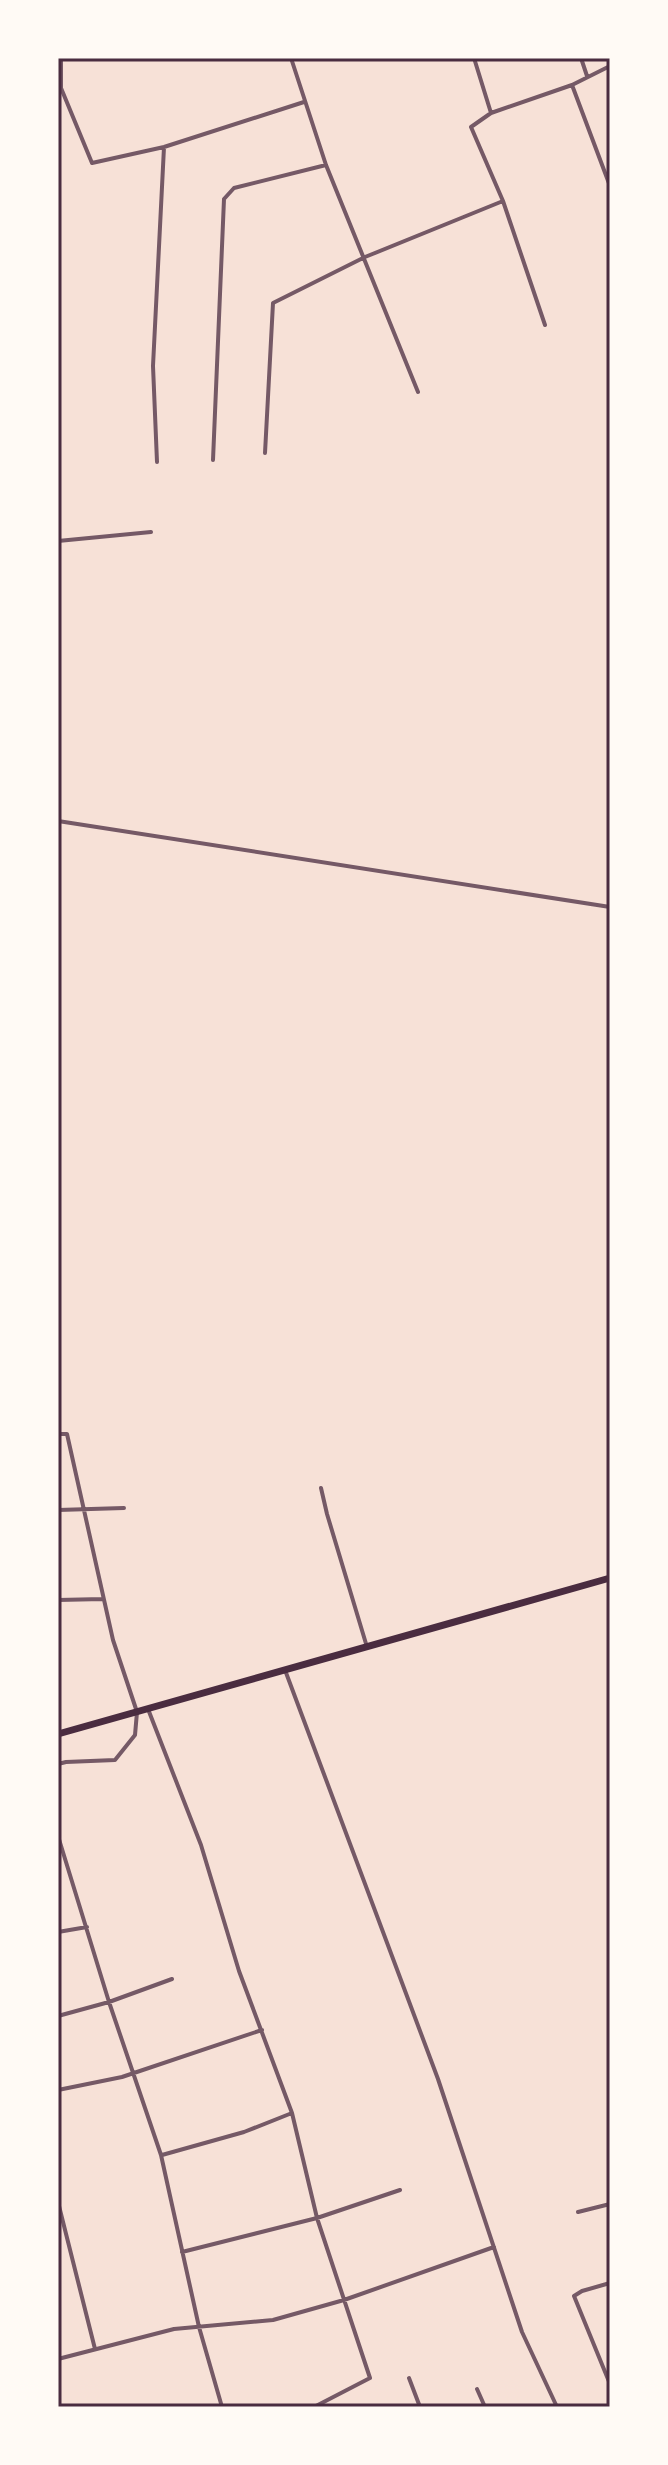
<svg xmlns="http://www.w3.org/2000/svg" width="668" height="2465" viewBox="0 0 668 2465" font-family="'Space Grotesk',sans-serif">
<style>
.lines{fill:none;stroke-linecap:round;stroke-linejoin:round}
.minor{stroke:#755966;stroke-width:4}
.trunk{stroke:#4a2c40;stroke-width:7}
.neatline{fill:none;stroke:#4a2c40;stroke-width:3}
</style>
<rect width="100%" height="100%" fill="#f7e1d7"/>
<g class="lines">
<path class="minor" d="M61,58V88
M291,58L326,165L418,392
M474,58L491,113
M581,58L587,76
M572,85L610,186
M58,88H61L92,163L164,147L304,102
M545,325L503,201L471,127L491,113L572,85L610,66
M265,453L273,303L365,257L503,201
M213,460L224,199L234,188L326,165
M157,462L153,366L164,147
M58,541L151,532
M58,821L610,907
M58,1434H67L113,1640L137,1712L135,1735L115,1760L66,1762L58,1764
M321,1488L327,1514L367,1647
M58,1510L124,1508
M58,1600L103,1599
M285,1670L438,2079L522,2332L557,2407
M148,1709L201,1845L239,1971L292,2113L317,2218L370,2378L314,2407
M58,1836L109,2002L161,2155L199,2327L222,2407
M58,1932L87,1927
M58,2016L109,2002L172,1979
M58,2090L122,2077L262,2030
M162,2155L244,2132L292,2113
M58,2202L95,2349
M578,2212L610,2204
M182,2252L317,2218L400,2190
M610,2283L582,2291L574,2296L610,2384
M58,2359L174,2329L273,2320L344,2300L494,2247
M409,2378L420,2407
M477,2389L485,2407"/>
<path class="trunk" d="M58,1734L610,1578"/>
</g>
<rect width="668" height="2465" fill="none" stroke="#fffaf5" stroke-width="120"/>
<rect x="60" y="60" width="548" height="2345" class="neatline"/>
</svg>
